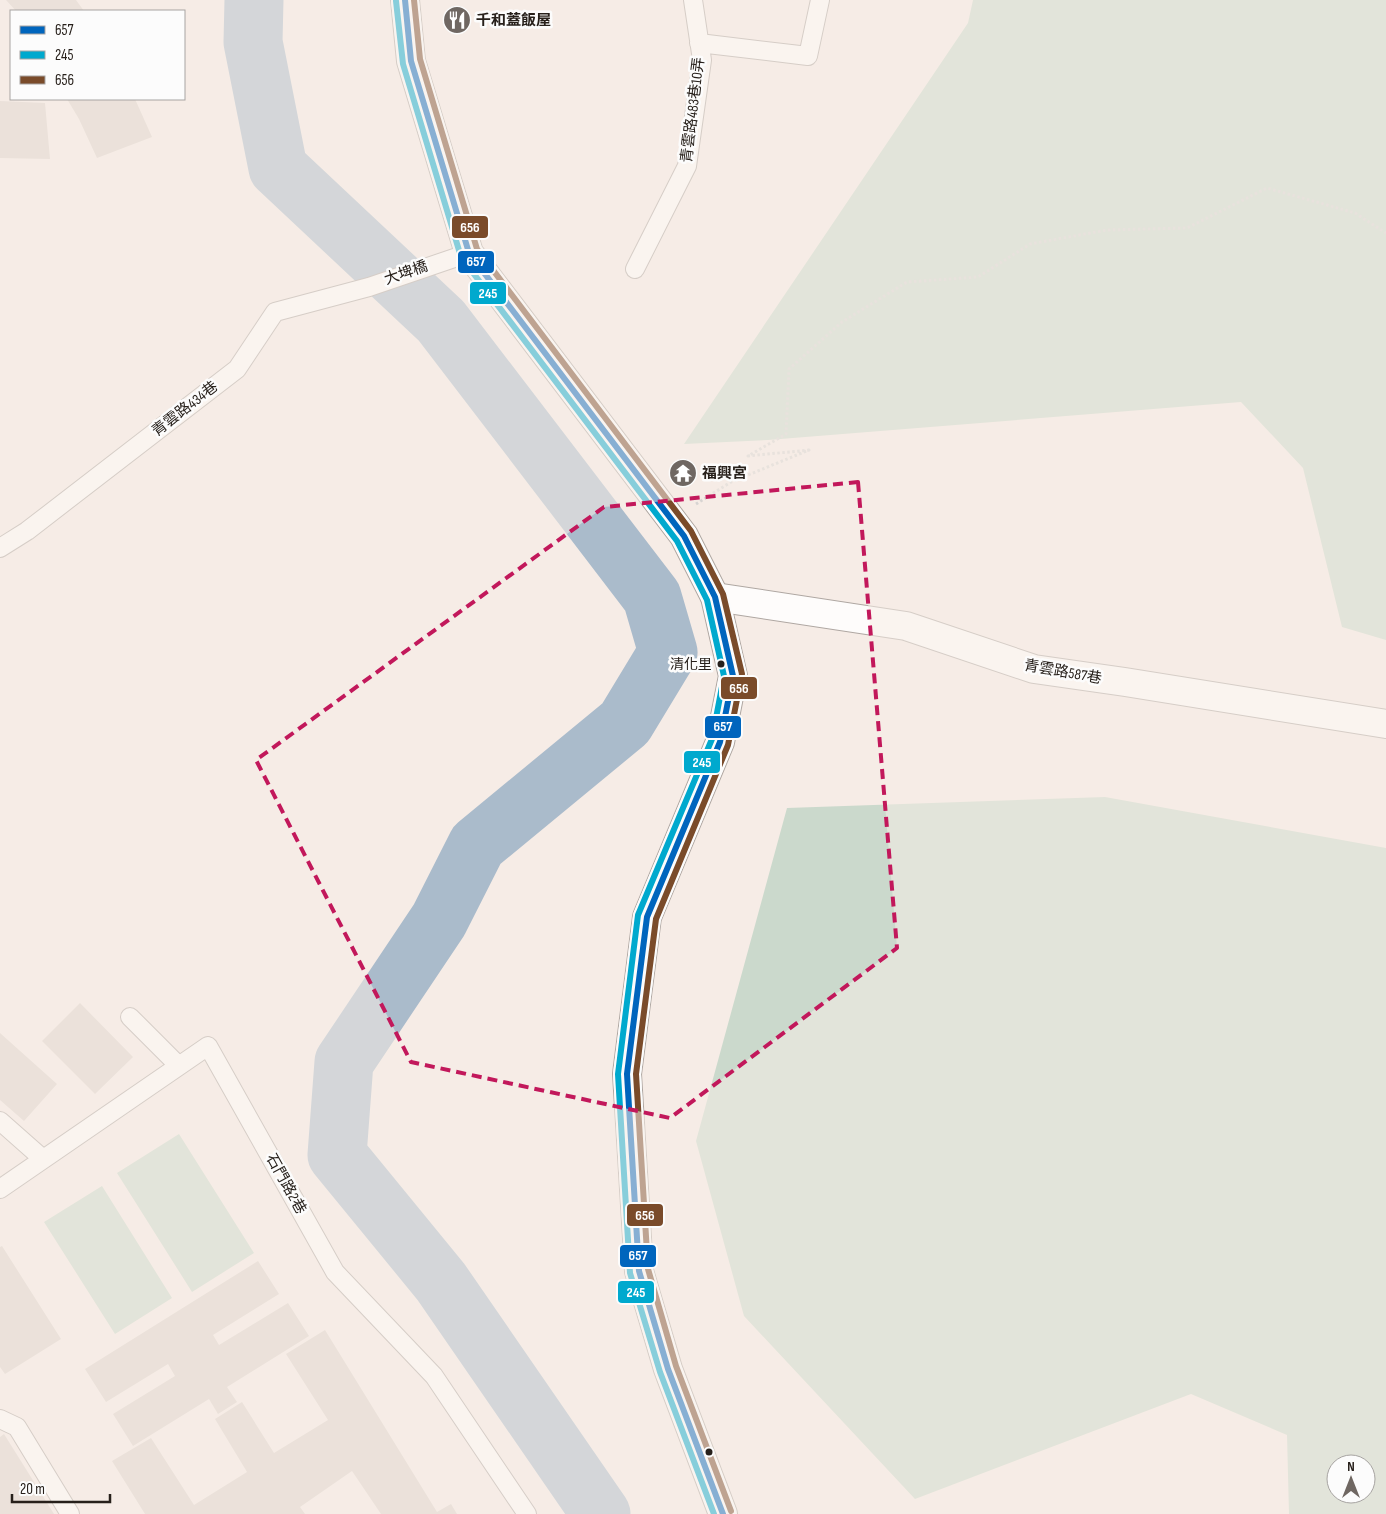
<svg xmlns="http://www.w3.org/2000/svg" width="1386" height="1514" viewBox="0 0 1386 1514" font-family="'Sofia Sans Condensed','Noto Sans TC',sans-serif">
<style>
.green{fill:#cbd9cc;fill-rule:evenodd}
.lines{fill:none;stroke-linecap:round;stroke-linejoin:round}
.river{stroke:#aabbcb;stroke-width:59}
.building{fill:#ddd3cd}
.service-casing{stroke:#afa7a2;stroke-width:20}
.minor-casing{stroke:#afa7a2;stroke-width:30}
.tertiary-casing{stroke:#afa7a2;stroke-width:30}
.path{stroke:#d7d4d2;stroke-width:3;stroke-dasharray:2.5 2.5;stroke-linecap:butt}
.service{stroke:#fefcfb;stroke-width:18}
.minor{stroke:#fefcfb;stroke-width:28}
.tertiary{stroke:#fefcfb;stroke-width:28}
.bus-1-casing{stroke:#fcfcfc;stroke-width:10}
.bus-2-casing{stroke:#fcfcfc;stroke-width:10}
.bus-3-casing{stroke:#fcfcfc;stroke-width:10}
.bus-1{stroke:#0065bd;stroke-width:6}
.bus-2{stroke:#00a9ce;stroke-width:6}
.bus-3{stroke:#7a4b2a;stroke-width:6}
.marked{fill:none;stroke:#c2185b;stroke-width:4;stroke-dasharray:10 6;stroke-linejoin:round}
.bus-dot{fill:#27201b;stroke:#fcfcfc;stroke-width:2}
.labels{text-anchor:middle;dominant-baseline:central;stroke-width:5;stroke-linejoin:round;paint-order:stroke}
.bus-label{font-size:14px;fill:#27201b;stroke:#fcfcfc;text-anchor:end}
.poi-label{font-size:15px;font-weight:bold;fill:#27201b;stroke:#fcfcfc;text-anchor:start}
.street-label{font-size:15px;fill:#27201b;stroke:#fcfcfc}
.line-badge{stroke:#fcfcfc;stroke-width:2}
.badge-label{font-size:14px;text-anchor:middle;font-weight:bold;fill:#fff}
</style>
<rect width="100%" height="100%" fill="#f6ece6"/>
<path class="green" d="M973,0H1386V640L1342,627L1303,468L1241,402L768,440L684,444L968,23Z
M1105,797L1386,848V1514H1289L1287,1435L1191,1394L915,1499L744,1316L696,1141L787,808ZM1336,1464H1366V1494H1336Z
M179,1134L254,1253L192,1292L117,1173Z
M102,1186L172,1298L115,1334L44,1222Z"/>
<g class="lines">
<path class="river" d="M254,0L253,42L278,168L441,321L652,597L668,652L625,723L477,845L439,920L344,1062L337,1155L441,1282L601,1514"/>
</g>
<path class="building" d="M6,0H76L84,11H16Z
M67,99H135L152,137L97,158L79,119Z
M0,101L45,103L50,159L0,158Z
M80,1003L133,1057L95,1094L42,1041Z
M0,1033L57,1084L24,1121L0,1100Z
M2,1246L61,1339L5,1374L0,1367V1247Z
M258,1261L279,1294L213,1335L219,1345L288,1303L309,1336L227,1387L237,1402L218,1414L209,1399L133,1446L113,1414L175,1376L168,1364L106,1402L85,1369Z
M325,1330L437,1512L451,1504L457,1514H381L352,1471L300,1507L305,1514H145L112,1461L151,1438L194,1505L247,1472L215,1419L242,1402L274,1453L328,1420L286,1354Z
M4,1434L54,1514H0V1437Z"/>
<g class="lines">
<g class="service-casing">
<path id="service" d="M699,43L808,56L820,0
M635,269L687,166L702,60L693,0
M0,548L27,531L237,369L275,312L369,287L469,253
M130,1017L179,1066
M0,1121L43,1159
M0,1189L208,1046L335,1272L434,1376L527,1514
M0,1419L17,1427L70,1514"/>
</g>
<g class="minor-casing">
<path id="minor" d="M715,597L906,626L1034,669L1125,682L1386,724"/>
</g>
<g class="tertiary-casing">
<path id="tertiary" d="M405,0L411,61L469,253L684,536L715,597L733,676L720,742L647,917L627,1074L639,1271L668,1369L723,1514"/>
</g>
<path class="path" d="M696,504L731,482L809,450L748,456L786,434L789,369L842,322L907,282L978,277L1030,244L1107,230L1187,228L1267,188L1355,213L1386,233"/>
<use href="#service" class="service"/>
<use href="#minor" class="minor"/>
<use href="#tertiary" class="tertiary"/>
<g class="bus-1-casing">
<path id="bus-1" d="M405,0L411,61L469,253L684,536L715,597L733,676L720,742L647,917L627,1074L639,1271L668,1369L723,1514"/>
</g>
<g class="bus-2-casing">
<path id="bus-2" d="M396,1L403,64L461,257L677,541L707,600L724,676L712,739L638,915L618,1074L630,1273L660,1372L714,1514"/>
</g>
<g class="bus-3-casing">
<path id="bus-3" d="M414,0L420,59L477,249L691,531L723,594L742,674L728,745L656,919L636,1074L648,1269L676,1366L731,1511"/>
</g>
<use href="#bus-1" class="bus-1"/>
<use href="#bus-2" class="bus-2"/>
<use href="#bus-3" class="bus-3"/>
</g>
<path d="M0 0H1386V1514H0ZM858,482L897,948L670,1118L411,1062L256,760L604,507Z" fill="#f6ece6" fill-opacity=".55" fill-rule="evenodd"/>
<path class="marked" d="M858,482L897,948L670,1118L411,1062L256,760L604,507Z"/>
<defs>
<g id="restaurant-disc" transform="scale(1.4375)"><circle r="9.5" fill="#6f6762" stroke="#fcfcfc"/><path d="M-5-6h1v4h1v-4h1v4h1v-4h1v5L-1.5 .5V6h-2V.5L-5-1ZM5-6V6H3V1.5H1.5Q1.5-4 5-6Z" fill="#fff"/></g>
<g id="temple-disc" transform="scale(1.4375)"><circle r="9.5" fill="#6f6762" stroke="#fcfcfc"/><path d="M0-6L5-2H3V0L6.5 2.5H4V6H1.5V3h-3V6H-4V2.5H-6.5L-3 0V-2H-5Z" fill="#fff"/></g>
</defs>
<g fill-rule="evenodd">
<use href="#restaurant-disc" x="457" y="20"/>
<use href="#temple-disc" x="683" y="473"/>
</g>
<g class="bus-dot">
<circle cx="721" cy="664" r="4.5"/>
<circle cx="709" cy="1452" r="4.5"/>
</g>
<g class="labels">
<g class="bus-label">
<text x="712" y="664">清化里</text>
</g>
<g class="poi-label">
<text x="476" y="20">千和蓋飯屋</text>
<text x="702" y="473">福興宮</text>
</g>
<g class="street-label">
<text transform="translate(693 110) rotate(-83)">青雲路483巷10弄</text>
<text transform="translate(406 273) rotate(-19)">大埤橋</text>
<text transform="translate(185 409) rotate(-38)">青雲路434巷</text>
<text transform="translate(1063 672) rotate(10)">青雲路587巷</text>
<text transform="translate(286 1184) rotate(61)">石門路2巷</text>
</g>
</g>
<g class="line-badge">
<rect x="451" y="215" width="38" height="24" rx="5" fill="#7a4b2a"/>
<rect x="457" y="250" width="38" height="24" rx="5" fill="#0065bd"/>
<rect x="469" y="281" width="38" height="24" rx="5" fill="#00a9ce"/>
<rect x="720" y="676" width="38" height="24" rx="5" fill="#7a4b2a"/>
<rect x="704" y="715" width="38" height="24" rx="5" fill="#0065bd"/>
<rect x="683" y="750" width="38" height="24" rx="5" fill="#00a9ce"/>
<rect x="626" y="1203" width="38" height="24" rx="5" fill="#7a4b2a"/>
<rect x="619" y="1244" width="38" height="24" rx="5" fill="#0065bd"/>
<rect x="617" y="1280" width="38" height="24" rx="5" fill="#00a9ce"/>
</g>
<g class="badge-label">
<text x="470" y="232">656</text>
<text x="476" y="266">657</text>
<text x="488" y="298">245</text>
<text x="739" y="693">656</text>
<text x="723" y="731">657</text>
<text x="702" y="767">245</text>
<text x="645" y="1220">656</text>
<text x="638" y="1260">657</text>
<text x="636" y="1297">245</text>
</g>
<rect x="10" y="10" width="175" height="90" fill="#fcfcfc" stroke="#a7a4a2"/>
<rect x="20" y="26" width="25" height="8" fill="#0065bd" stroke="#a7a4a2"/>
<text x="55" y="35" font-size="15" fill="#27201b">657</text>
<rect x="20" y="51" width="25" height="8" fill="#00a9ce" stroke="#a7a4a2"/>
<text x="55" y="60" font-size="15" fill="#27201b">245</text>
<rect x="20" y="76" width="25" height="8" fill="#7a4b2a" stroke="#a7a4a2"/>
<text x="55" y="85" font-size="15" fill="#27201b">656</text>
<g transform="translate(1351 1479)"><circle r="24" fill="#fcfcfc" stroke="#a7a4a2"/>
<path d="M0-4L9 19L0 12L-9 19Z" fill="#6f6762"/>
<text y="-8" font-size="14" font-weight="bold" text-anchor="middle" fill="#27201b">N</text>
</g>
<path d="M12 1494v8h98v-8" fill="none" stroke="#27201b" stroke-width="2.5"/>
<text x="20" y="1494" font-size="15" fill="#27201b" stroke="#fcfcfc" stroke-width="4" paint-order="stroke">20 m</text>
</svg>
